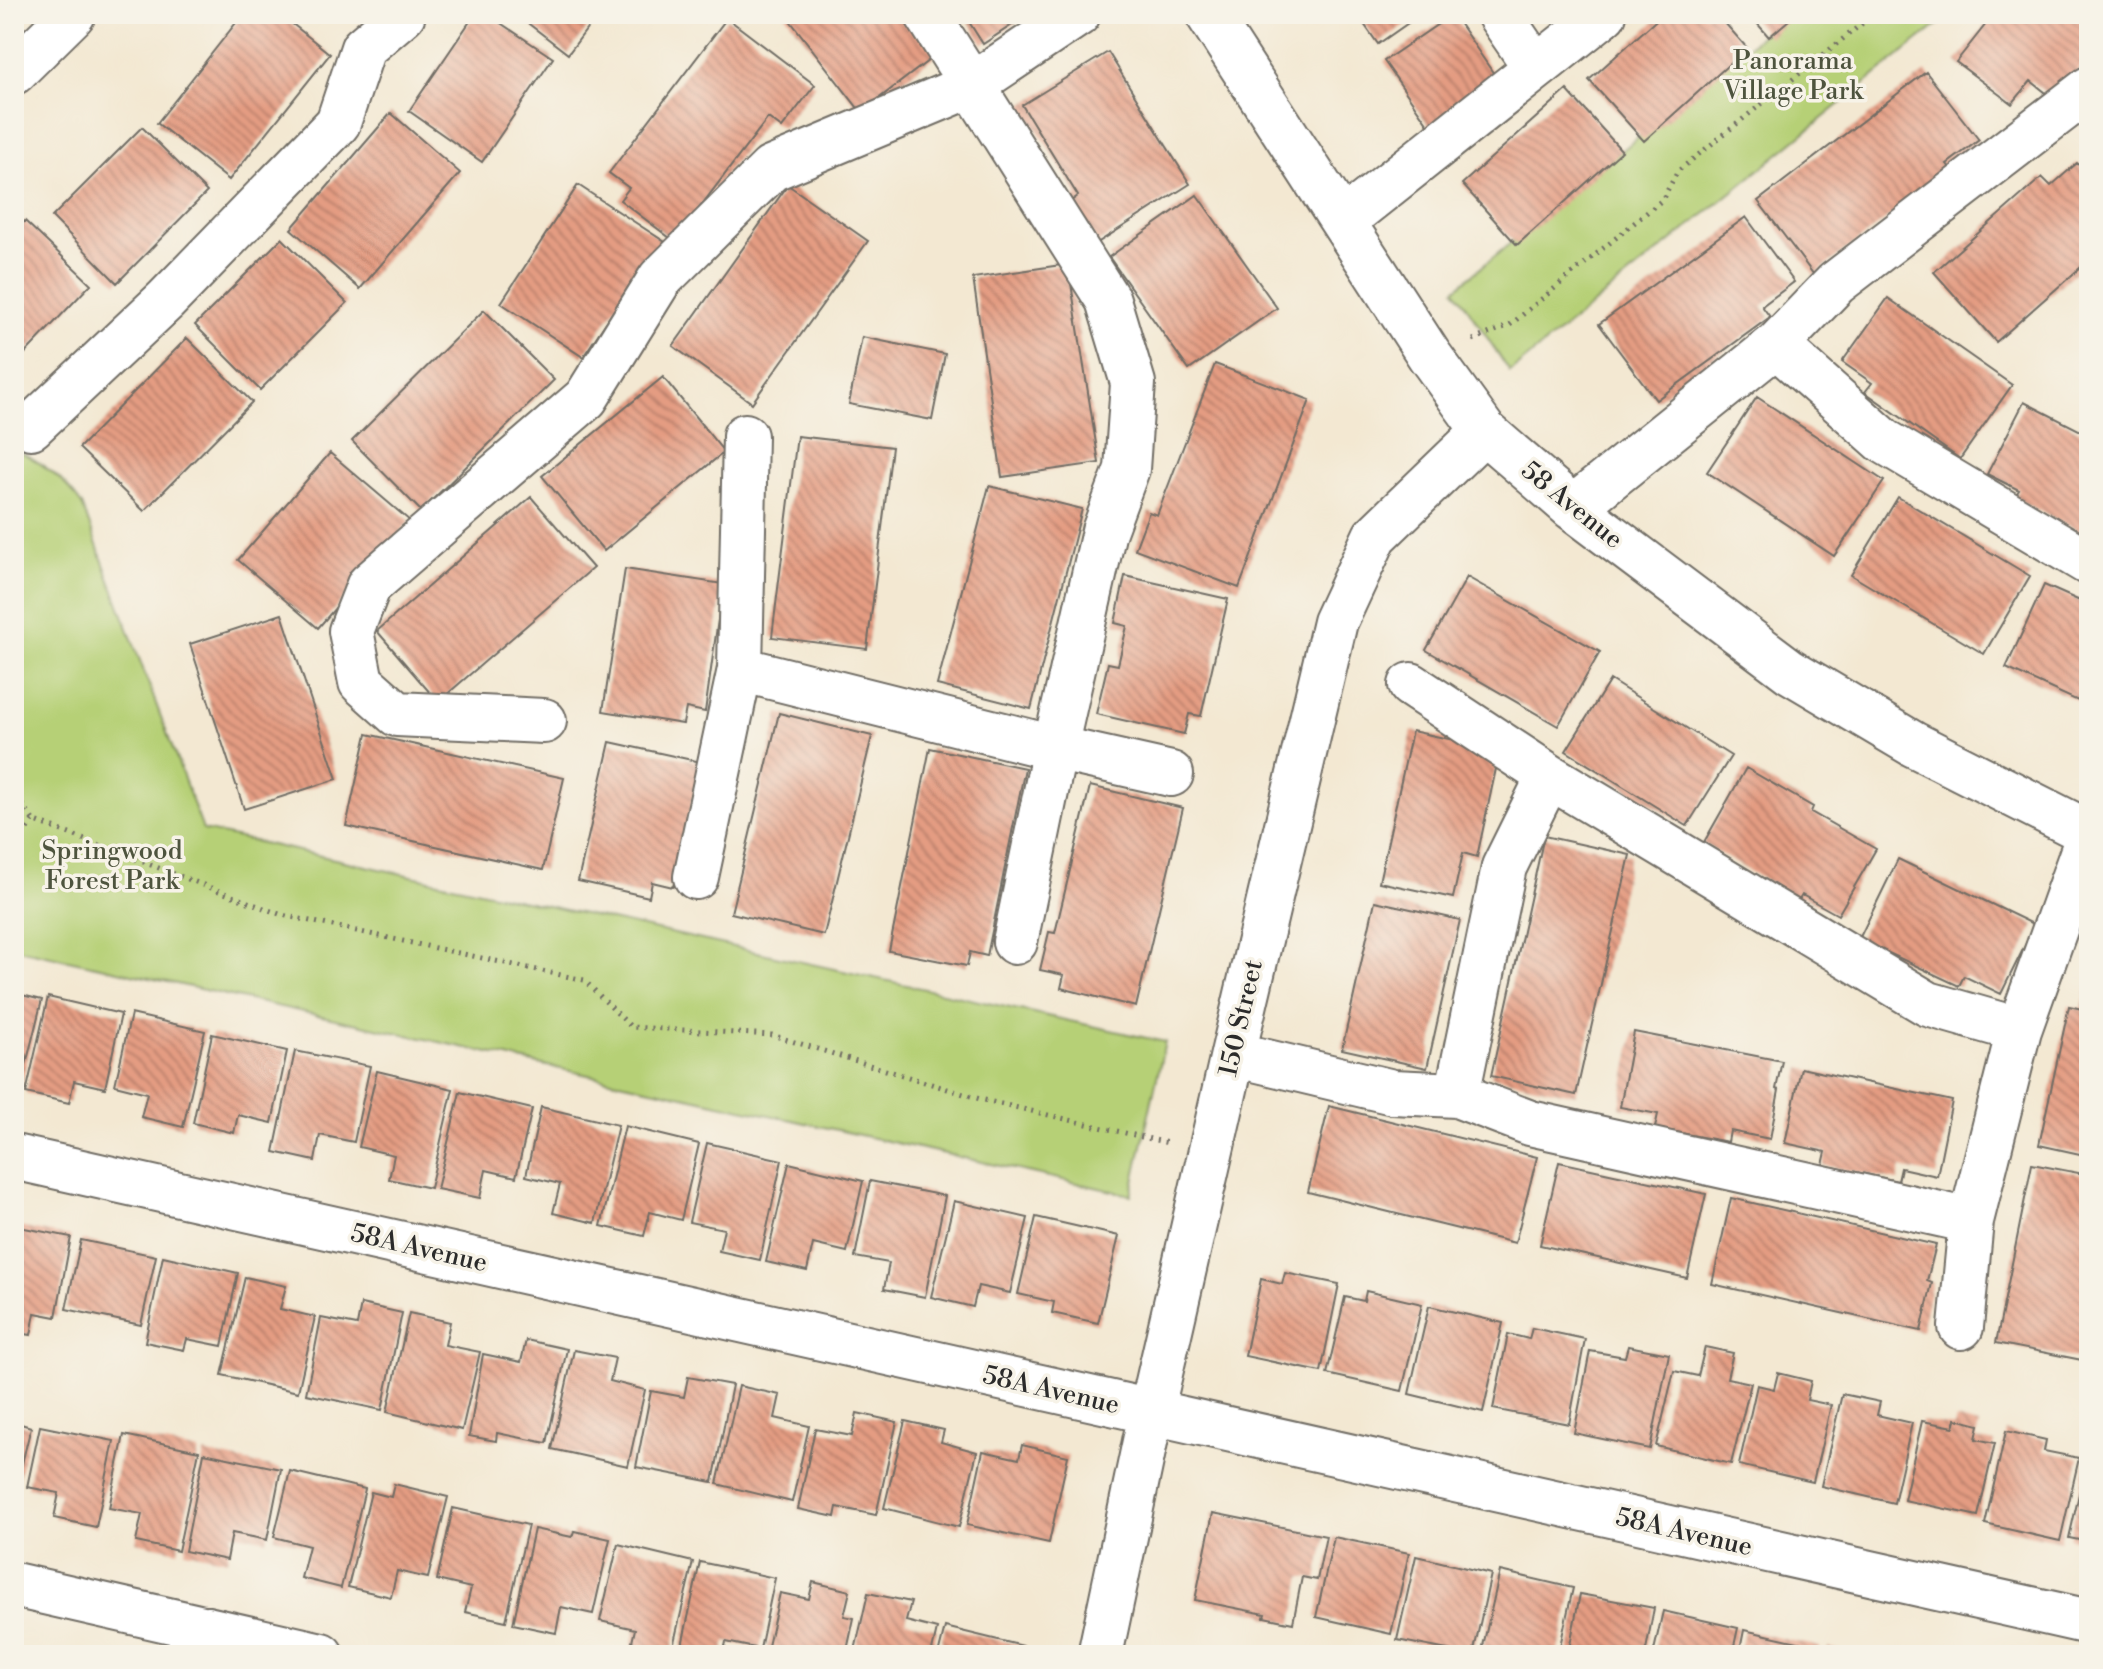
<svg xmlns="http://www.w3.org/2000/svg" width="2103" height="1669" viewBox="0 0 2103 1669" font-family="'Libre Bodoni',serif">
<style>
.green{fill:#b6d076;stroke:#707e50;stroke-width:2}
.building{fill:url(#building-back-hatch)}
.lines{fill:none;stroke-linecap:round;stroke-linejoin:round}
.minor-casing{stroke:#716d65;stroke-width:48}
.path{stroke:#716d65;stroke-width:5;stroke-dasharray:2 6;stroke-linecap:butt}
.minor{stroke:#fff;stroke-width:44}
.labels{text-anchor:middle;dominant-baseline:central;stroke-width:7;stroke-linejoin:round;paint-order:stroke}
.park-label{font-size:26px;fill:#4e543e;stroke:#f7f3e8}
.street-label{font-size:26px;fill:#2b2b2b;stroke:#f7f3e8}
</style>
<defs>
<pattern id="building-back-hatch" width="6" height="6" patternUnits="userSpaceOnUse" patternTransform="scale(2)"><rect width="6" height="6" fill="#e49c82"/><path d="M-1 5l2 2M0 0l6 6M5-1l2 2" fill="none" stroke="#b97f6b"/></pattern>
</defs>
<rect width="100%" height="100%" fill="#f7f3e8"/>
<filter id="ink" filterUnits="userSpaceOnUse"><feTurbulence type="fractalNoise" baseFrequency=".0125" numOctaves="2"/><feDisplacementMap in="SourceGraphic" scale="16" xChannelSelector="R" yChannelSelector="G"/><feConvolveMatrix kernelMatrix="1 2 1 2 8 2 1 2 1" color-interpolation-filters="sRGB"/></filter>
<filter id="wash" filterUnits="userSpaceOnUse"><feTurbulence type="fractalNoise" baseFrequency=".006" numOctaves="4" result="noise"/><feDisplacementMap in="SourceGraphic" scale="32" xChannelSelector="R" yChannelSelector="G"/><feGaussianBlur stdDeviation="1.8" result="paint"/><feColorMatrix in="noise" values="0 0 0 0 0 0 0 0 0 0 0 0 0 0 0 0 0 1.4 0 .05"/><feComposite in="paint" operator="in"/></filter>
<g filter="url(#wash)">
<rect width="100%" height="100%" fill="#f3e8d2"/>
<path class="green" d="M1787,14H1951L1510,372L1455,289Z
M14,449C43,462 64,479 82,505L203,830L1165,1042L1131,1195L14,948Z"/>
<g id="blocks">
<path class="building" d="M243,14H280L330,54L229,180L157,123Z
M475,14H487L553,58L482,162L409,111Z
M516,14H598L568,54Z
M785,14H906L937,54L861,112Z
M964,14H1029L983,44Z
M1357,14H1421L1378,44Z
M1453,14L1498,80L1430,127L1384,61Z
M1663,14H1717L1747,48L1644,141L1589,80Z
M1749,14H1796L1769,37Z
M1994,14H2089V57L2055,100L2031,81L2012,104L1956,62Z
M727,18L815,85L782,128L768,118L674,241L620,200L629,188L609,173Z
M1108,52L1190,184L1097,243L1071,201L1078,196L1022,105Z
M1926,72L1979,140L1947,164L1951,169L1814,275L1758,201Z
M1567,90L1622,151L1517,245L1462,184Z
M391,113L460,173L360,289L291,229Z
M142,127L207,192L117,283L52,217Z
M2077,163L2089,176V260L1996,342L1934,272L2042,177L2051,186Z
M578,185L668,244L632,283L583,357L501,303Z
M788,185L868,241L752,403L673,346Z
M1197,195L1277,308L1189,370L1109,257Z
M1746,217L1794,282L1762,306L1770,317L1656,400L1599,324Z
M25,221L91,284L14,365V232Z
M282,238L347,303L260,390L195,325Z
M1068,264L1099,463L1002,477L973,278Z
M1888,298L2012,385L1960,459L1865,392L1872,383L1842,362Z
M484,310L554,380L421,511L352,441Z
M862,337L945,354L932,420L849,404Z
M187,338L252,402L144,511L79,448Z
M1215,364L1310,400L1239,588L1135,549L1149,512L1157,515Z
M663,377L724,452L604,551L542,476Z
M1757,397L1884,481L1834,556L1707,472Z
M2024,402L2089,435V536L2014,498L2019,490L1987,474Z
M797,436L892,447L867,649L772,637Z
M330,453L410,521L318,628L238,560Z
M989,486L1082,509L1031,709L937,685Z
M531,497L593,568L438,702L377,631Z
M1898,497L2030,576L1984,654L1851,575Z
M625,569L723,584L705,712L686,708L683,724L603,711Z
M1125,576L1228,599L1201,716L1189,714L1184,734L1096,714L1108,663L1118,665L1127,626L1115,623Z
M1467,577L1600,652L1558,726L1426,650Z
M2044,585L2089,605V706L2006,668Z
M282,614L337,779L244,809L190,644Z
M1610,680L1731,756L1687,826L1566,751Z
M779,713L872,736L824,935L731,913Z
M1412,731L1500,750L1477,857L1463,853L1453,898L1379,882Z
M367,734L564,778L543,870L346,826Z
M610,742L701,762L673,887L652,882L649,897L578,881Z
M930,748L1025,768L987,956L970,952L967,966L889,951Z
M1746,768L1813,807L1811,812L1876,849L1838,915L1802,895L1799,900L1703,844Z
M1090,786L1183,808L1136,1007L1061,988L1064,975L1040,970L1049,932L1055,933Z
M1544,836L1630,855L1576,1095L1491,1076Z
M1898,859L2035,925L2001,994L1964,976L1959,986L1859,939Z
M1375,901L1460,920L1427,1068L1342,1049Z
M2088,983H2089V1156L2039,1145L2069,1006L2082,1009Z
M14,993L42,1000L19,1093L14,1092Z
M48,997L121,1014L105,1088L74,1081L69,1103L26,1093Z
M131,1014L205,1031L183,1127L141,1117L147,1093L115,1085Z
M1634,1032L1782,1061L1776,1089L1779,1090L1770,1139L1730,1131L1728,1142L1655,1128L1658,1114L1620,1107Z
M212,1034L287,1051L272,1123L238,1115L234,1133L193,1123Z
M295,1051L370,1066L354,1142L320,1135L315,1161L274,1152Z
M1801,1068L1952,1101L1937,1176L1901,1168L1898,1181L1823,1165L1826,1152L1785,1143Z
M377,1071L453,1089L430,1188L389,1179L394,1155L359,1147Z
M460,1092L532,1109L516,1177L486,1170L480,1198L437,1189Z
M1329,1106L1537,1157L1515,1243L1308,1192Z
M541,1107L618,1125L595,1223L553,1213L560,1184L526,1176Z
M625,1126L699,1144L681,1220L650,1212L644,1236L601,1226Z
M707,1143L782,1160L760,1260L719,1251L724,1229L689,1222Z
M1559,1162L1706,1194L1687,1278L1540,1245Z
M789,1163L863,1181L847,1252L813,1244L807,1271L766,1262Z
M2032,1164L2089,1175V1324L2082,1360L1996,1343Z
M870,1181L945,1196L925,1297L884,1289L889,1263L855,1257Z
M1731,1198L1936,1245L1927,1281L1932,1283L1921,1331L1712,1284Z
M954,1201L1028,1218L1010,1293L978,1286L973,1307L931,1297Z
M1036,1217L1119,1236L1098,1323L1052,1313L1054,1302L1018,1294Z
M14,1226L71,1237L56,1317L35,1313L31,1335L14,1332Z
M81,1240L156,1256L141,1325L66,1309Z
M163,1256L238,1273L222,1346L187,1339L184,1350L145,1342Z
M1285,1273L1339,1284L1321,1372L1245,1356L1261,1279L1282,1284Z
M245,1277L286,1286L280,1309L315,1317L298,1392L222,1375Z
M1366,1291L1422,1304L1402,1391L1327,1374L1345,1297L1364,1301Z
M361,1304L402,1313L382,1410L306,1394L321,1318L357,1325Z
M1429,1306L1503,1323L1483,1412L1409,1394Z
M409,1313L450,1322L445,1345L480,1352L462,1430L387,1412Z
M1532,1328L1585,1339L1569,1424L1493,1409L1508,1334L1529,1339Z
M526,1340L567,1349L547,1443L497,1433L496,1441L469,1436L483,1354L521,1362Z
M1628,1346L1669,1354L1650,1449L1574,1433L1590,1351L1625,1357Z
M1705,1347L1733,1353L1727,1378L1751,1383L1731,1464L1656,1446L1674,1371L1698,1376Z
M574,1350L615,1358L610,1381L645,1390L628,1466L552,1449Z
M1778,1373L1811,1381L1807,1400L1831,1405L1813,1482L1739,1465L1757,1385L1774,1389Z
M688,1377L732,1385L713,1482L636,1467L651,1391L684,1397Z
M739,1386L780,1395L775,1418L809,1426L792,1502L717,1484Z
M1842,1394L1880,1402L1877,1415L1912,1423L1894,1503L1821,1486Z
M857,1413L897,1422L876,1515L837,1507L835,1517L798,1509L815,1429L852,1436Z
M1956,1419L1979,1425L1976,1439L1995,1443L1978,1516L1904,1500L1922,1421L1954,1427Z
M905,1421L944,1430L941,1442L977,1452L959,1527L884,1508Z
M14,1422L31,1427L15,1492H14Z
M40,1426L114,1441L96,1527L54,1518L59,1493L27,1487Z
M2006,1431L2046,1440L2044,1451L2079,1458L2060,1541L1985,1524Z
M124,1435L199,1451L178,1551L136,1542L142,1514L109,1508Z
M1022,1445L1068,1456L1049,1543L967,1525L983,1451L1019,1459Z
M204,1453L281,1469L267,1540L232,1533L227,1560L185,1551Z
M2088,1455H2089V1542L2069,1538Z
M290,1471L365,1489L341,1588L301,1578L309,1546L274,1537Z
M394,1484L448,1497L428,1578L397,1571L391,1597L348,1587L371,1492L391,1497Z
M453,1508L528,1525L506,1621L465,1612L471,1588L437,1580Z
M1213,1513L1326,1536L1317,1580L1302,1577L1293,1623L1264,1617L1265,1614L1195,1600Z
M534,1529L572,1537L574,1531L610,1539L593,1614L561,1607L556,1633L513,1624Z
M1334,1537L1409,1553L1391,1634L1316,1617Z
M618,1544L693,1562L671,1655H650L630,1651L635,1629L600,1621Z
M1416,1556L1491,1574L1473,1655L1397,1640Z
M700,1562L775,1578L760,1649L726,1642L723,1655H680Z
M1500,1571L1573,1588L1558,1655H1481Z
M813,1582L850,1591L844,1616L854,1618L846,1655H766L780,1593L809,1599Z
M868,1593L911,1602L906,1621L937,1629L931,1655H854Z
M1580,1594L1654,1608L1645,1655H1568Z
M1663,1611L1738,1628L1732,1655H1653Z
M945,1627L1027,1647L1025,1655H938Z
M1744,1630L1820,1647L1818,1655H1739Z
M1828,1648L1856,1654V1655H1827Z"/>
</g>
</g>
<g filter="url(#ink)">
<use href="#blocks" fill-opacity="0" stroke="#716d65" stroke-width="2"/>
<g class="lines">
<g class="minor-casing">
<path id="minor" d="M1208,14L1429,355L1484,431L1573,508L1790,671L1913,744L2089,833
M1536,68L1604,14
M14,72L73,14
M1343,221L1536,68L1499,14
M1776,345L1884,441L2089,563
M31,427L166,300L338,123L363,48L403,14
M1573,508L1776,345L1836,283L2089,89
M740,669L1055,748L1171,774
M1411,685L1549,776L1928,1004L2019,1030
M544,721L397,714L361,682L351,631L369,585L586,398L660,279L771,169L972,85L927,14
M696,877L740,669L745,436
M1015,942L1055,748L1104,531L1127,469L1133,383L1108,300L972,85L1078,14
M1233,1054L1393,1092L1457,1095L1530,1123L1971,1221
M1457,1095L1504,867L1549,776
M14,1157L2089,1622
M1961,1327L1971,1221L2019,1030L2089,834
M14,1585L321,1655
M1100,1655L1151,1413L1233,1054L1335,622L1375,536L1484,431"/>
</g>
<path class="path" d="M1473,340L1510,325L1662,200L1678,171L1874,14
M14,791L33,820L282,915L584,980L631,1027L772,1035L980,1099L1168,1143
M14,849L33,820"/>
<use href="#minor" class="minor"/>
</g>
</g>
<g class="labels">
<g class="park-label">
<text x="1793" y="61">Panorama<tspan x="1793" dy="30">Village Park</tspan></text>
<text x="112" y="851">Springwood<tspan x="112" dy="30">Forest Park</tspan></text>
</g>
<g class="street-label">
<text transform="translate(1572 505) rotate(39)">58 Avenue</text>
<text transform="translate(1241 1018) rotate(-77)">150 Street</text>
<text transform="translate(419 1248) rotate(13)">58A Avenue</text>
<text transform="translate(1051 1390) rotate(13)">58A Avenue</text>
<text transform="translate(1684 1532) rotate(13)">58A Avenue</text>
</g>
</g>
<rect width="2103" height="1669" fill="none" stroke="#f7f3e8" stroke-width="48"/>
</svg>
